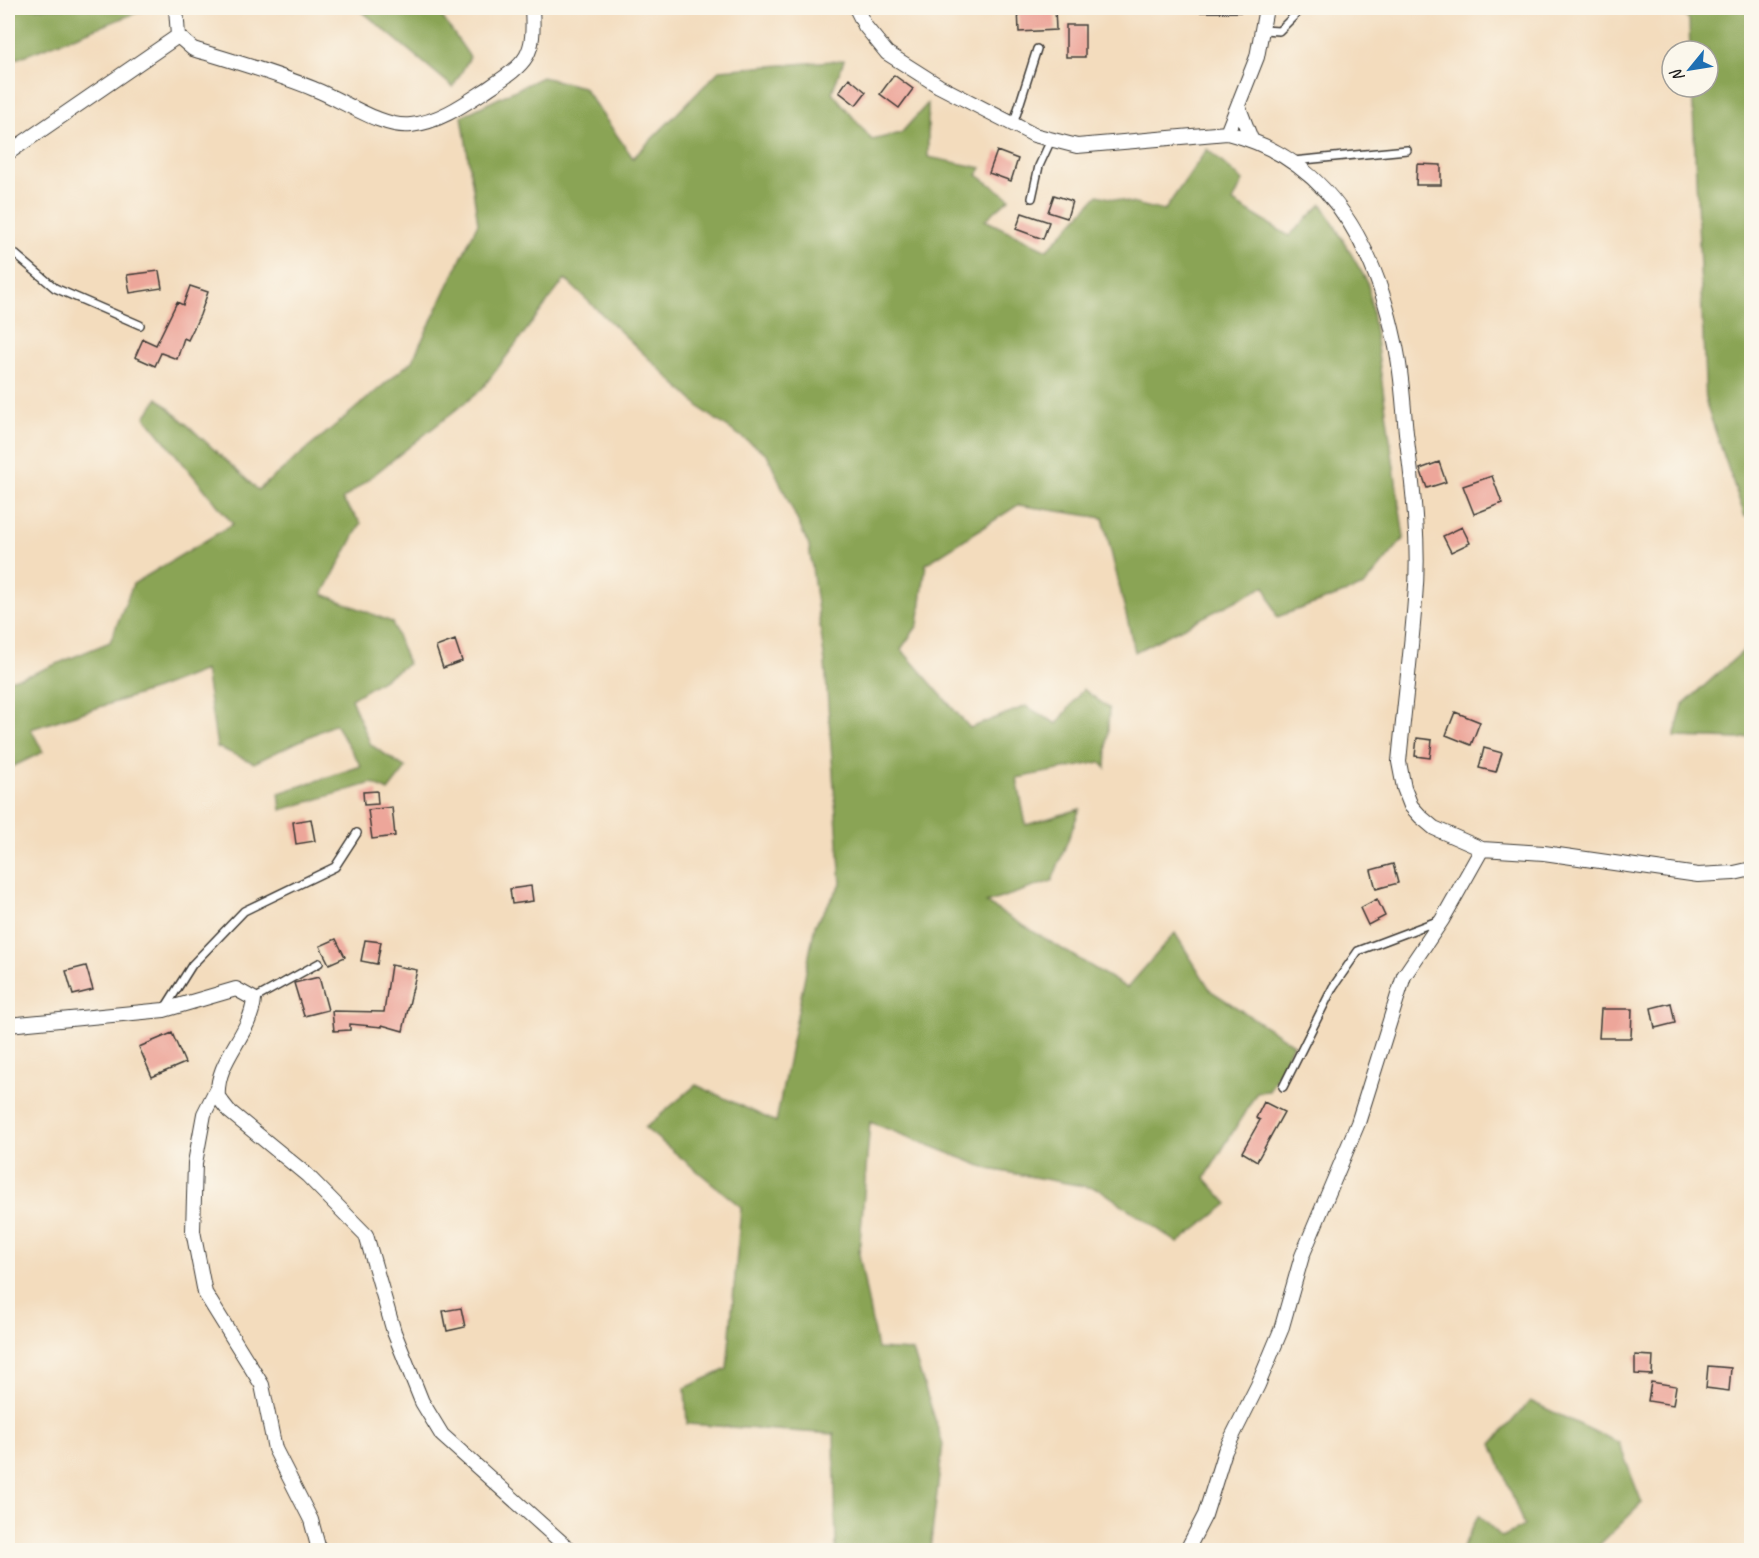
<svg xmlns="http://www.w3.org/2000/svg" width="1759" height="1558" viewBox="0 0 1759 1558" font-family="Caveat,sans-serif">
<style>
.forest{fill:#8aa455;stroke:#536038;stroke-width:1.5}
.building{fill:#eda69a}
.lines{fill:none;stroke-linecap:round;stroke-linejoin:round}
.lane-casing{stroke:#3c3934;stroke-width:10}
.street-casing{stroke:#3c3934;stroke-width:16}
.lane{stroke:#fff;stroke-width:7}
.street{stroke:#fff;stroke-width:14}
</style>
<rect width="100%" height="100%" fill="#fbf7ec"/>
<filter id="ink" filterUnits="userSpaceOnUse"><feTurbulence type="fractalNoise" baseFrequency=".0167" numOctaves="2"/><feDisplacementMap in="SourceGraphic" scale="12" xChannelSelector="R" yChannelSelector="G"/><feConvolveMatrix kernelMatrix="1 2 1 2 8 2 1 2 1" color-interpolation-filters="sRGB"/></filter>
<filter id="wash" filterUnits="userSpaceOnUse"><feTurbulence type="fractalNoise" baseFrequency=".008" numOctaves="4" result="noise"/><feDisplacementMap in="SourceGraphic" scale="24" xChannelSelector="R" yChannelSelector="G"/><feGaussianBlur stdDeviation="1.35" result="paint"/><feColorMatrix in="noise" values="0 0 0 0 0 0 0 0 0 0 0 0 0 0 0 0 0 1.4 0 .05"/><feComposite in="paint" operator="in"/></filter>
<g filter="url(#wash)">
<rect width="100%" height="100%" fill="#f3dcbd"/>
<path class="forest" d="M8,8H149L8,62Z
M199,8H337L198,12Z
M358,8H436L470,57L453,87Z
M1678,8H1750L1751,11L1752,513L1745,517L1706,404L1692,87H1708V51H1690L1689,20Z
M844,60L832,92L872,140L901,133L928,103V157L982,168L977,175L1010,198L985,220L1047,250L1098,195L1164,211L1207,149L1243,181L1233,202L1289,236L1322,204L1368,283L1404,538L1364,586L1277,617L1265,586L1135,652L1103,518L1018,505L926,564L918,625L901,649L970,728L1026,706L1057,724L1083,689L1109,708L1106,768L1100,762L1017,778L1026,825L1080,809L1052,881L986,903L1127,988L1175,933L1211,991L1293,1044L1269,1091L1257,1092L1205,1178L1228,1204L1178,1243L1099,1189L989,1169L870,1122L859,1254L877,1349L913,1351L943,1444L930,1550L836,1549L834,1434L687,1424L685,1388L727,1369L741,1207L645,1128L696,1085L776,1122L815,925L841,884L825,663L809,546L767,454L706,413L565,279L481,390L342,500L361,523L323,594L392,622L408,664L351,699L371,745L406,768L388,791L372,783L281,810L279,793L361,766L335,724L254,763L217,747L205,670L156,689L31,729L43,752L8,769V680L32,674L110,642L133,584L233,524L145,417L158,398L258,490L412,361L478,223L462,116L542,77L583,87L633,158L720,70Z
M1751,644V736L1740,739L1674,737L1683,705Z
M1530,1401L1619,1443L1642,1503L1594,1550H1462L1478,1515L1502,1537L1524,1526L1492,1444Z"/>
<g id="blocks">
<path class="building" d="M1018,8H1055L1056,30L1019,32Z
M1066,25H1085V57H1066Z
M894,75L913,89L899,108L880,94Z
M849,78L866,92L856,105L839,92Z
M997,151L1018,159L1011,181L989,173Z
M1417,164L1441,165V185H1416Z
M1054,195L1072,201L1067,218L1048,212Z
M1022,213L1049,222L1043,239L1016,229Z
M159,271L162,288L130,293L127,275Z
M190,286L208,292L200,315L188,340L184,338L177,359L161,353L155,366L135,357L143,339L156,345L177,302L183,305Z
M1439,462L1446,482L1427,488L1420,469Z
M1492,476L1502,503L1474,514L1463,486Z
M1462,527L1470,543L1451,552L1443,536Z
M455,640L462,661L443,668L436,647Z
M1455,712L1480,722L1471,745L1446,735Z
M1417,738L1432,740L1430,758L1415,756Z
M1484,748L1502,753L1496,772L1479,768Z
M377,791L378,804L364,805L363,792Z
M392,807L395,836L372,839L368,810Z
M311,819L315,841L296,844L293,822Z
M1393,864L1398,883L1376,889L1371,870Z
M531,886L533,901L512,904L510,889Z
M1377,899L1385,916L1368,925L1360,908Z
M336,939L345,957L329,964L320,946Z
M365,940L381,942L377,964L361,961Z
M391,965L417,970L403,1031L382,1025V1027L350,1024V1030L334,1031L332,1011L384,1012Z
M86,966L93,990L73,995L66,971Z
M319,977L328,1010L304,1016L294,983Z
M1671,1003L1675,1023L1655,1028L1651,1008Z
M1601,1009H1632L1631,1038H1599Z
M172,1033L185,1063L152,1077L139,1047Z
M1264,1102L1284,1112L1257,1161L1242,1152L1260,1120L1256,1118Z
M461,1308L465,1327L447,1331L443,1311Z
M1635,1355L1653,1356L1652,1375L1635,1374Z
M1708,1366L1731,1368L1729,1391L1706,1388Z
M1651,1382L1676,1386L1673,1405L1648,1401Z"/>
</g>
</g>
<g filter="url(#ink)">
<use href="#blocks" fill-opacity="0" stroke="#3c3934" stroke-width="1.5"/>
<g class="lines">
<g class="lane-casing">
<path id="lane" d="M1186,8H1266
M1263,30L1279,31L1302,8
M1013,125L1037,49
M1293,161L1407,150
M1032,198L1039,166L1051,140
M8,248L55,288L140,325
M254,999L319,963
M165,1008L192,965L244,911L335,867L357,833
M1283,1087L1333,987L1358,951L1440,920"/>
</g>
<g class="street-casing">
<path id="street" d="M176,8L178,36L193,49C233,61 275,73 314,89C341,99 383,129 411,125C440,122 466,103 489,88C528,62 535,56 532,8
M856,8L865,26L887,53L939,86L1034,135L1077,146L1227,133C1329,158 1375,247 1395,342C1402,372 1403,403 1406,433C1413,487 1420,545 1415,600C1411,654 1404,708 1399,762L1404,788L1411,806L1421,817L1434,828L1482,849L1544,853L1698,875L1734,873L1752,869
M1239,108L1251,139
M1227,133L1257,57L1266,8
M8,153L178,36
M8,1025L164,1010L236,989L254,999C251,1035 215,1060 218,1097L229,1111L307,1175L366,1235L394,1332L422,1402L442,1435L570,1550
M217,1088L204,1114L195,1163L193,1231L205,1293L262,1385L275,1449L311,1520L319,1550
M1187,1550L1205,1515L1225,1451L1258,1385L1281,1330L1302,1256L1358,1123L1404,976L1442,920L1482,849"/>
</g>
<use href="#lane" class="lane"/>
<use href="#street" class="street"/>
</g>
</g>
<rect width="1759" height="1558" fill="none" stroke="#fbf7ec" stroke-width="30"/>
<g transform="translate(1690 69) rotate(240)"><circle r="28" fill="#fbf7ec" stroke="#a29f99" stroke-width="1.5"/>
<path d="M0-4.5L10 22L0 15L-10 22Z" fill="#1f6fb2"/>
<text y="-9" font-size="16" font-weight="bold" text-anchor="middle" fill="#1c1c1c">N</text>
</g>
</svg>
